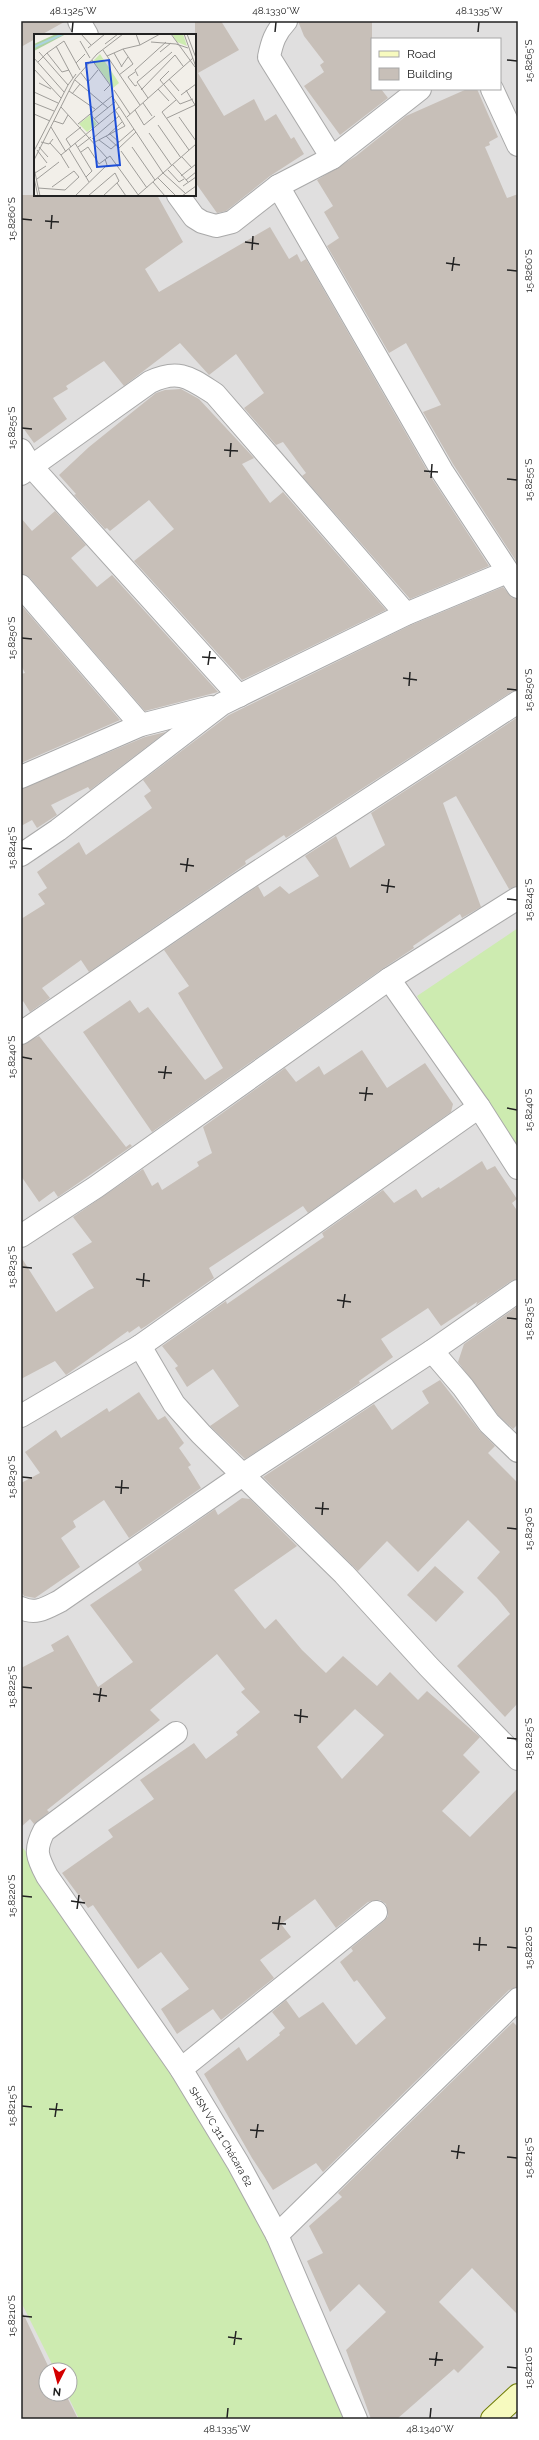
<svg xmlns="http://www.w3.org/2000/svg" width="539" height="2440" viewBox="0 0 539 2440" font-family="Raleway,sans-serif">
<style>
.residential{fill:#e0dfdf;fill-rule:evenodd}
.grass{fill:#cdebb0}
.building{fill:#c7bfb8;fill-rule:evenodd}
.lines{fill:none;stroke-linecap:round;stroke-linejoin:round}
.minor-casing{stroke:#a9a9a9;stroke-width:24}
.secondary-casing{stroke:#707d05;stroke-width:24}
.minor{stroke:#fff;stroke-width:22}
.secondary{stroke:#f7fabf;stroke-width:22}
.ticks{fill:none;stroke:#222;stroke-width:1.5}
.labels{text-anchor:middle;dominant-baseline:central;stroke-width:3;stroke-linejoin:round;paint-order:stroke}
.street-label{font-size:10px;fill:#222;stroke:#fff}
.inset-river{fill:none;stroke:#aad3df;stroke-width:2}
.inset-road{fill:none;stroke:#9f9d99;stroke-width:1}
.view{fill:#1d4ed8;fill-opacity:0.15;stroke:#1d4ed8;stroke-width:2}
.inset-edge{fill:none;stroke:#222;stroke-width:2}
.neatline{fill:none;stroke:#222;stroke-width:1.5}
.ticks-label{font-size:10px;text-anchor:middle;fill:#222}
</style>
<rect width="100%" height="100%" fill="#f2efe9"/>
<path class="residential" d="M21,21H518V2419H21ZM35,35H195V195H35ZM372,39H500V89H372ZM46,2370H70V2394H46Z"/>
<path class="grass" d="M518,928V1153L442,1041L417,996Z
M21,1846L47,1876L277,2235L356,2419H79L67,2394H70V2370H55L21,2302Z"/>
<path class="building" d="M21,21H66L41,35H35V39L21,47Z
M195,21H221L239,50L198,73L224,116L254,99L265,121L276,114L291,139L294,137L304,154L270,176L226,211L217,213L195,182Z
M298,21H372V89H381L388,98L340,135L304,86L324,72L320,65L324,62L304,36Z
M467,89H477L498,137L489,142L490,145L485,147L507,198L518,194V564L453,464L423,412L441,405L406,343L389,353L327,246L339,238L324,212L333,206L317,180L356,156L406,116Z
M21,195H157L183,242L145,269L159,292L270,227L289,259L297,254L301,262L306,259L431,477L489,566L410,599L302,476L306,473L283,442L276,445L244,408L264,393L236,354L209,375L180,343L124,386L104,361L66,386L68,389L53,398L67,419L34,443L21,425Z
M181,389L199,399L254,458L242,464L270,503L283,492L386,610L242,680L134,561L174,529L149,500L110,531L107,528L105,529L74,495L76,494L59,475L89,447L156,393L165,390Z
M55,511L86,545L71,558L97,587L112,575L218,692L145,711L30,578L21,574V518L32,531Z
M503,587L512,598L518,599V690L511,692L286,838L284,835L245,861L246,864L89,972L81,960L42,988L50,998L30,1012L23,1001L21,1003V919L45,904L38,894L47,888L37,872L79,842L86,855L152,808L144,796L151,791L143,780L229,715L411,625Z
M21,605L120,720L21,763V674L25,673L21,665Z
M518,717V886L509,889L456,796L443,803L481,907L462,918L460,914L413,946L414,948L382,969L152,1132L83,1032L130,1000L139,1013L148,1007L205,1080L223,1068L178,993L189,986L164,950L258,886L264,897L280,886L289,894L319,876L305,856L336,836L350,868L385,845L371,813Z
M166,732L90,790L88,787L51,805L57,815L37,828L32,820L21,826V789L145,737Z
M39,1036L126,1147L130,1144L132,1146L58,1197L54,1191L39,1202L21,1176V1045Z
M362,1050L387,1088L425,1063L453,1104L451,1112L308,1213L303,1206L209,1268L214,1278L146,1326L141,1329L139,1326L129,1333L128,1331L66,1375L55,1361L21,1379V1257L56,1312L89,1290L94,1288L72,1254L92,1242L73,1217L143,1169L152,1186L158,1182L162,1190L199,1166L197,1162L212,1153L203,1127L285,1068L296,1082L319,1066L324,1075Z
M482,1161L487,1170L495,1166L517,1199L512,1203L518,1212V1279L511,1281L476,1305L477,1302L441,1326L428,1308L381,1339L393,1357L359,1381L360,1383L245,1459L210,1426L239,1406L213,1369L187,1387L175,1368L178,1366L162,1346L226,1301L227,1304L324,1237L322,1233L383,1190L394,1203L416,1189L422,1198L439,1187L440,1189Z
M518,1306V1424L513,1429L498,1415L458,1362L464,1344Z
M440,1380L479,1430L495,1446L488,1453L518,1483V1703L505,1717L457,1666L510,1614L497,1598L477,1578L500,1552L468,1520L418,1572L387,1541L358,1571L263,1477L374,1404L392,1430L429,1403L422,1391Z
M139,1392L158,1420L165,1416L184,1443L179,1448L191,1465L188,1467L201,1488L129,1538L104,1500L73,1521L76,1527L61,1538L80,1567L35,1598L24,1596L21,1591V1483L40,1473L25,1452L56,1430L61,1438L107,1408L109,1412Z
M242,1498L250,1499L297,1546L234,1590L265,1629L276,1619L302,1650L326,1673L343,1656L377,1686L390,1672L418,1700L427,1691L474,1732L480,1737L463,1755L480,1772L442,1811L470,1837L518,1788V1987L509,1990L323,2172L316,2163L273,2190L252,2158L204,2074L239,2047L247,2061L280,2035L279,2033L285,2028L272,2012L286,2000L299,2018L323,2002L356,2045L386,2018L357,1980L354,1982L340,1962L353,1951L351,1948L384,1921L388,1916L386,1904L380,1900L368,1902L336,1928L315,1899L281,1924L291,1937L260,1960L274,1978L221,2020L213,2009L177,2034L161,2009L189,1989L161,1952L138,1969L93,1905L88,1908L62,1873L113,1837L108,1830L154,1799L140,1780L194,1743L206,1759L238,1735L236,1732L260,1712L241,1692L245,1689L217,1654L150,1710L160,1720L47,1810L49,1812L34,1824L30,1819L21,1827V1668L54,1651L51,1645L68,1635L98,1687L133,1662L90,1605L142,1570L138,1563L215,1509L218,1515ZM355,1709L384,1735L342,1779L317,1747Z
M435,1566L464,1592L436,1622L407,1595Z
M513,2022L518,2027V2315L472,2268L439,2302L484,2347L458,2373L454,2369L397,2419H371L346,2350L386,2312L359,2284L330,2312L307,2261L323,2253L309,2226L342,2197L338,2193Z
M21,2309L50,2370H46V2394H61L63,2397L66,2395L78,2419H21Z"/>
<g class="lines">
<g class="minor-casing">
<g id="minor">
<path d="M79,21L87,35"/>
<path d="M286,21C275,33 272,42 269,57L332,158"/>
<path d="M492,89L518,145"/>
<path d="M278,186L442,471L518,587"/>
<path d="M178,195L194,217L202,222L216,226L232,222L278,186L332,158L420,89"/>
<path d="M21,450L31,466L239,696"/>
<path d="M21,474L150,382C179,368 190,378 215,394L406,614"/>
<path d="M21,586L141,725"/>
<path d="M21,777L141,725L211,707"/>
<path d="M21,855L58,830L222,704L406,614L507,572"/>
<path d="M389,979L479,1107L518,1168"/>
<path d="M21,1033L239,884L518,702"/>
<path d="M21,1236L96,1187L389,979L518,898"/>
<path d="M140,1346L174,1404L201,1434L344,1574L428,1666L518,1759"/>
<path d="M432,1351L463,1387L489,1423L518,1451"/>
<path d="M21,1416L140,1346L479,1107"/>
<path d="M21,1608C36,1615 46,1608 60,1601L244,1474L432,1351L518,1291"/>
<path id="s1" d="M176,1733L44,1831C34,1850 37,1857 47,1876L181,2069L238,2163L277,2235L356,2419"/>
<path d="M181,2069L376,1912"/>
<path d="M277,2235L518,1999"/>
</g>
</g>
<g class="secondary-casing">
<path id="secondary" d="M492,2419L518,2395"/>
</g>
<use href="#minor" class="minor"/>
<use href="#secondary" class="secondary"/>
</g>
<path class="ticks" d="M72,32L73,22M275,32L276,22M478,32L479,22M507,60L517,61M22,219L32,220M45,221L59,222M51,229L52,215M245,242L259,244M252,250L253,236M446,263L460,265M507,270L517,271M452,271L454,257M22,428L32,429M224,450L238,451M230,457L231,443M424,471L438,472M431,478L432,464M507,479L517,480M22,638L32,639M202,657L216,658M208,665L210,651M403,678L417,680M409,686L410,672M507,689L517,690M22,848L32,849M180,864L194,866M186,872L188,858M381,885L395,887M387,893L389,879M507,899L517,900M22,1057L32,1059M158,1072L172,1073M164,1079L166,1066M359,1093L373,1094M365,1101L367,1087M507,1108L517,1110M22,1267L32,1268M136,1279L150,1281M143,1287L144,1273M337,1300L351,1302M343,1308L345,1294M507,1318L517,1319M22,1477L32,1478M115,1487L129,1488M121,1494L122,1480M315,1508L329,1509M322,1515L323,1502M507,1528L517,1529M22,1687L32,1688M93,1694L107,1696M99,1702L101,1688M294,1715L308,1717M300,1723L301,1709M507,1738L517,1739M22,1896L32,1897M71,1901L85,1903M77,1909L79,1895M272,1923L286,1924M278,1930L280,1916M473,1944L487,1945M507,1947L517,1948M479,1951L480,1937M22,2106L32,2107M49,2109L63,2110M55,2117L57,2103M250,2130L264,2131M256,2138L258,2124M451,2151L465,2153M507,2157L517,2158M457,2159L459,2145M22,2316L32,2317M228,2337L242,2339M234,2345L236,2331M429,2359L443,2360M435,2366L437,2352M507,2367L517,2368M227,2418L228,2408M430,2418L431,2408"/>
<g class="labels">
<g class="street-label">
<text stroke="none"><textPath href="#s1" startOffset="526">SHSN VC 311 Chácara 62</textPath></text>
</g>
</g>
<g transform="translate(34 34)">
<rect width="162" height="162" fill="#f2efe9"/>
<path d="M138,0H149L153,12L143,8ZM66,20L85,49L79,54L59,27ZM56,81L63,90L53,98L45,90Z" fill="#cdebb0"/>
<path d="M22,0H32L0,17V10Z" fill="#add19e"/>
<path class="inset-river" d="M0,13L29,0"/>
<path class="inset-road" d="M47,0L57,11M102,0L106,11L126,0M137,0L161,33M150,0L162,33M153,0L162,24M46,7L56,24M117,8L142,10L154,14M71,10L84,0M22,12L39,44M54,14L71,0M69,16L106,71M5,18L34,51M126,18L137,9M80,19L88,33M141,21L149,32M73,22L89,15L106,11M0,24L30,58M58,26L76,51L70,57M4,28L13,19M42,29L51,20M87,33L94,23M0,35L27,64M35,36L28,38L13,19L30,7L46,36M135,37L126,46L146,70L159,65M101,38L94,43L101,52L103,51M47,39L54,48L64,36M85,41L99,30L89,15M104,42L101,36L132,8M135,45L145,57M41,46L74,74M5,49L17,55M124,55L135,67M80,56L96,80M107,56L141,21M35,57L61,75M0,58L24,69M38,60L46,50M147,61L162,50M114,64L103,48L138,18M142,66L128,78L155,116M0,69L20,77M109,69L118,82M27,73L73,124M101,76L110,91L121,82M0,80L16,87M56,80L65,90M93,83L159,24M145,83L162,107M133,84L161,71L152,56M60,85L81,68M20,87L29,90L34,81M44,90L78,62L129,139L151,159M124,91L147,124M17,93L32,118M115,99L138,132M76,100L85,108M74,101L88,88M72,102L85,114L102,98M58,105L85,82L81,76M65,106L77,115L100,95M7,108L15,110L19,105M61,108L91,92L85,82M16,109L27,121L85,73M41,109L58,137L52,143M5,113L14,123M37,113L32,105L47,93M44,113L57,103M98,113L121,146M35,115L55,148M3,116L13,129M0,117L34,51L42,40M87,117L113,154M47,118L54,113L65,130L76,122L105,162M27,121L35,134M148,123L158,134M0,126L41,45L63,20L89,0M139,131L154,148M0,134L6,162M134,136L145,148L150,145M1,139L12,132M147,142L162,130M0,144L4,162M124,144L142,162M3,145L25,128M152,146L162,138M119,148L131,162M83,149L92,162M149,152L162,143M4,154L31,156L45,143L40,137L18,153M104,161L162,110M41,162L73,131L71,125M54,162L81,139L85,147L69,162M148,162L162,152"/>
<path class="view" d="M75,26L86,131L63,133L52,29Z"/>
<rect width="162" height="162" class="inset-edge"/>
</g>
<rect width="539" height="2440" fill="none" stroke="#ffffff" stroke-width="44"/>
<rect x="371" y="38" width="130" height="52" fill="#ffffff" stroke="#a7a7a7"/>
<rect x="379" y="51" width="20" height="6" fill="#f7fabf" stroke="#a7a7a7"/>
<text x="407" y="58" font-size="12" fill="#222222">Road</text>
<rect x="379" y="68" width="20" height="12" fill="#c7bfb8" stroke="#a7a7a7"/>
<text x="407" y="78" font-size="12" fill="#222222">Building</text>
<g transform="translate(58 2382) rotate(186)"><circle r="19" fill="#ffffff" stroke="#a7a7a7"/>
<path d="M0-3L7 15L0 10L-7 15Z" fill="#d40000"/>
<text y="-6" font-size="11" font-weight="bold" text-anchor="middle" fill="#222222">N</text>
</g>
<rect x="22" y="22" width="495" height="2396" class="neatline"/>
<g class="ticks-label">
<text x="73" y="14">48.1325°W</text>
<text x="276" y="14">48.1330°W</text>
<text x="479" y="14">48.1335°W</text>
<text transform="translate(528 61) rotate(-90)" y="4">15.8265°S</text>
<text transform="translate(11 219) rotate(-90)" y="4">15.8260°S</text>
<text transform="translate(528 271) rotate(-90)" y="4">15.8260°S</text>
<text transform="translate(11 428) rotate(-90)" y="4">15.8255°S</text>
<text transform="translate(528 480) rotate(-90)" y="4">15.8255°S</text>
<text transform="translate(11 638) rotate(-90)" y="4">15.8250°S</text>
<text transform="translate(528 690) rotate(-90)" y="4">15.8250°S</text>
<text transform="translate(11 848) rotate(-90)" y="4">15.8245°S</text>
<text transform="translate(528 900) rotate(-90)" y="4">15.8245°S</text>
<text transform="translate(11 1057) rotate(-90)" y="4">15.8240°S</text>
<text transform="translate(528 1110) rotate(-90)" y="4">15.8240°S</text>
<text transform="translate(11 1267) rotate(-90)" y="4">15.8235°S</text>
<text transform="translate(528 1319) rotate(-90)" y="4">15.8235°S</text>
<text transform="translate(11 1477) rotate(-90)" y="4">15.8230°S</text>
<text transform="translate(528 1529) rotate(-90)" y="4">15.8230°S</text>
<text transform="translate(11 1687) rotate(-90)" y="4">15.8225°S</text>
<text transform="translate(528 1739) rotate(-90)" y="4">15.8225°S</text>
<text transform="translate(11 1896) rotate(-90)" y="4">15.8220°S</text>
<text transform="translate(528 1948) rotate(-90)" y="4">15.8220°S</text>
<text transform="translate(11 2106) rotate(-90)" y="4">15.8215°S</text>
<text transform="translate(528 2158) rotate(-90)" y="4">15.8215°S</text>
<text transform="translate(11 2316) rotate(-90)" y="4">15.8210°S</text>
<text transform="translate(528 2368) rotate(-90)" y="4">15.8210°S</text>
<text x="227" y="2432">48.1335°W</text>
<text x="430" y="2432">48.1340°W</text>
</g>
</svg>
